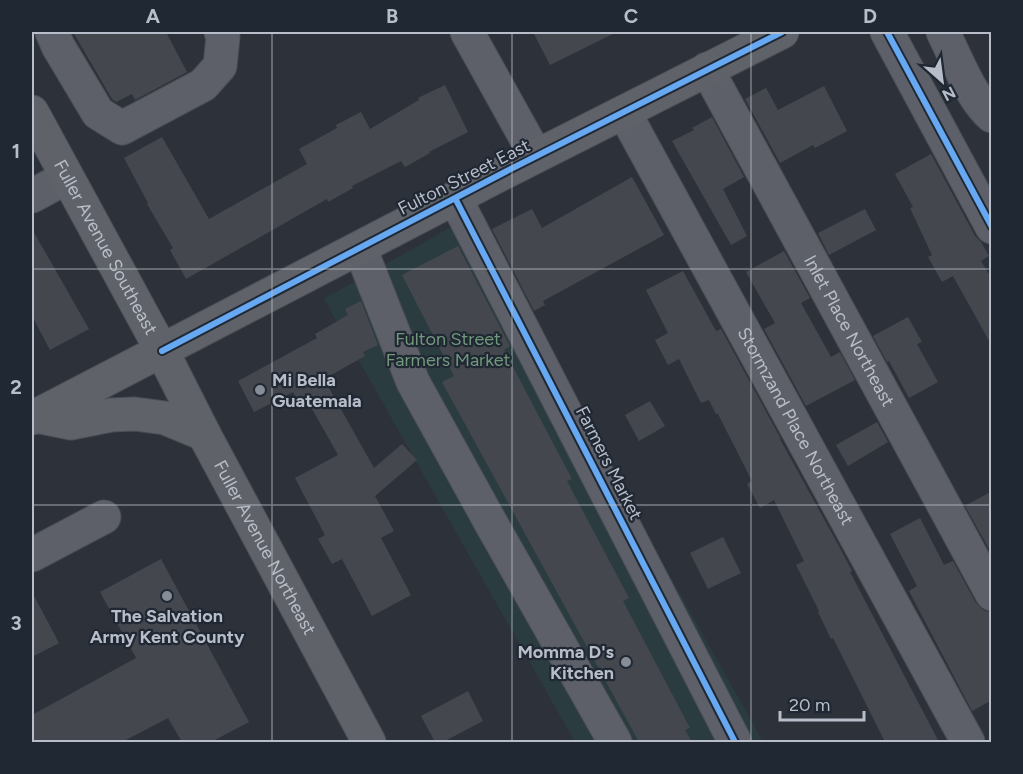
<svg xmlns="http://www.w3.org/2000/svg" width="1023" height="774" viewBox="0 0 1023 774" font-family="Figtree,sans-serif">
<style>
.green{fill:#2a3c40}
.building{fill:#44484e}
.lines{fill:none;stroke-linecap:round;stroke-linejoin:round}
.minor-casing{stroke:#4a4e54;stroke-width:35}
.major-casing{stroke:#4b4e56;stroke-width:35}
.minor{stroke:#5d6068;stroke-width:33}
.major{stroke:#5f6369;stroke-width:33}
.cycleway-casing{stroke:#202834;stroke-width:10}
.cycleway{stroke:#66a8f1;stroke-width:6}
.grid{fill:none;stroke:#b8bec9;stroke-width:1.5;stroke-opacity:0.55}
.poi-dot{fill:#878d97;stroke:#202834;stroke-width:2}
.labels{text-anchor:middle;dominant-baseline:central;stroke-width:4.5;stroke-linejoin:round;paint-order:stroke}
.street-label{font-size:18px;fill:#b8bec9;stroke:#202834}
.park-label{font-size:18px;fill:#71987b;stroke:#202834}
.poi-label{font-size:18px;font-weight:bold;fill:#b8bec9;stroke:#202834;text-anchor:start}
.neatline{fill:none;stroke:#b8bec9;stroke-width:2}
.grid-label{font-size:20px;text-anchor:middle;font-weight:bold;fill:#b8bec9}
</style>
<rect width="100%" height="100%" fill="#2d323a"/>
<path class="green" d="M469,217L763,742H575L324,299Z"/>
<path class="building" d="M73,32H166L187,72L135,100L132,94L116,102L112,99Z
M533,32H617L550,65Z
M445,85L468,132L429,152L430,153L405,167L401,161L352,186L353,188L328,202L327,199L186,279L170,250L173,248L147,204L148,203L124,158L162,137L209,219L307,164L299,149L337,128L336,125L361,112L370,129L419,100L418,98Z
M824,86L847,131L815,148L813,145L780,163L745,99L766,88L778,110Z
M712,117L744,177L723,189L747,236L731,245L672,141L694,130L692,128Z
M931,154L975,236L981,242L989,256L981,261L992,279V346L953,276L942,282L928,257L932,255L910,208L913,207L895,174Z
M632,177L664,235L543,301L545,305L534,311L492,229L532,209L542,228Z
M865,209L876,230L829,255L818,233Z
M32,229L89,329L50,350L32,316Z
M458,246L510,346L504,350L572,479L567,481L629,598L623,601L690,728L685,730L692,742H639L442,382L454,376L402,275Z
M784,251L810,298L801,303L831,357L840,352L855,380L806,406L764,329L775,323L746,272Z
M683,271L716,331L721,329L781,439H780L840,548L852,571L850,572L939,742H885L833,638L831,639L818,612L819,611L796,565L804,561L774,500L760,508L747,484L752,481L718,414H716L709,400L701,403L679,359L668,365L655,340L668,333L646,290Z
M361,301L378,345L363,352L365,356L324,379L374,468L402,444L417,460L375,496L394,531L381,538L411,595L372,616L342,559L332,564L318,539L325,535L295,478L338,455L307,400L299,404L293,392L254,412L238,381L317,338L315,334L348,315L345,309Z
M908,317L922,342L917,344L938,382L909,398L889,361L887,362L873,336Z
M650,401L665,426L639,441L625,415Z
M877,422L888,442L848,466L836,445Z
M992,491V554L965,506Z
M920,518L944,565L953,561L976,603L983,610L992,613V700L972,711L909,591L917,586L890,534Z
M723,537L741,573L708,589L690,553Z
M161,559L249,722L211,742H182L168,718L122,742H32V715L136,658L100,592Z
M32,592L59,643L32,657Z
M468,691L483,721L443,742H435L421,716Z"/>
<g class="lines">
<g class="minor-casing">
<g id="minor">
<path d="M52,32L58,46L98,113L122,128L203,85L220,66L223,37L221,32"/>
<path d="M467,32L536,156"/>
<path d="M887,32L992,227"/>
<path d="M943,32C955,56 972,100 992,116"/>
<path id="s1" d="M707,69L992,594"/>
<path id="s2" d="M624,112L968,742"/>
<path d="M32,196L67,177"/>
<path d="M455,198L735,742"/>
<path d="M360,248L413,382L492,525L615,742"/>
<path d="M32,555L104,517"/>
</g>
</g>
<g class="major-casing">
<g id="major">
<path id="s3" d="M32,112L162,351L204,434L369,742"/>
<path d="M36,416L71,423L111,415L135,414L165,418L204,434"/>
<path d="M32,418L505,172L782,32"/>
</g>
</g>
<use href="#minor" class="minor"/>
<use href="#major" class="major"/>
<g class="cycleway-casing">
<path id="cycleway" d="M887,32L992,227
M455,198L735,742
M162,351L505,172L782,32"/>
</g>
<use href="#cycleway" class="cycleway"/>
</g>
<path class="grid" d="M272,32V742M512,32V742M751,32V742M32,269H992M32,505H992"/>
<g class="poi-dot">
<circle cx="260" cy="390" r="6"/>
<circle cx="167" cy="596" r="6"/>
<circle cx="626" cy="662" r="6"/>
</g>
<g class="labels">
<g class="street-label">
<text transform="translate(464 177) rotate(-27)">Fulton Street East</text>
<text stroke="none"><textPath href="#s3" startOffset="154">Fuller Avenue Southeast</textPath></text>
<text stroke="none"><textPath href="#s1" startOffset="298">Inlet Place Northeast</textPath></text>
<text stroke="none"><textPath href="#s2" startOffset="358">Stormzand Place Northeast</textPath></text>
<text transform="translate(609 463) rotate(63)">Farmers Market</text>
<text stroke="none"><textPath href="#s3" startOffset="494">Fuller Avenue Northeast</textPath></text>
</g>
<g class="park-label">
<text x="448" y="339">Fulton Street<tspan x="448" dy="21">Farmers Market</tspan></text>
</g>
<g class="poi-label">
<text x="272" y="380">Mi Bella<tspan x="272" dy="21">Guatemala</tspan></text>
<text x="167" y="616" text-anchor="middle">The Salvation<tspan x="167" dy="21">Army Kent County</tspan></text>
<text x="614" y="652" text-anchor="end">Momma D's<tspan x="614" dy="21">Kitchen</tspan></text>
</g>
</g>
<rect width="1023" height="774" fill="none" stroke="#202834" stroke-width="66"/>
<g transform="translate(942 81) rotate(152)" stroke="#202834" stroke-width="4.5" paint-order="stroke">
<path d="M0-4.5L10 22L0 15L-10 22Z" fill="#b8bec9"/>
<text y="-9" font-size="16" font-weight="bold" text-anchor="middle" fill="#b8bec9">N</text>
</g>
<path d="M780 711v9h84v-9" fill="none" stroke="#b8bec9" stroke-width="3"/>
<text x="789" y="711" font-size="18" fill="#b8bec9" stroke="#202834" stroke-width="4.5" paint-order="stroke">20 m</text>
<rect x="33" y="33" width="957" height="708" class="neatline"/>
<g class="grid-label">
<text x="153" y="23">A</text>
<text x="392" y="23">B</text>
<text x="631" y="23">C</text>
<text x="870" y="23">D</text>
<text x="16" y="158">1</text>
<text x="16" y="394">2</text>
<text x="16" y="630">3</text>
</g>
</svg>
